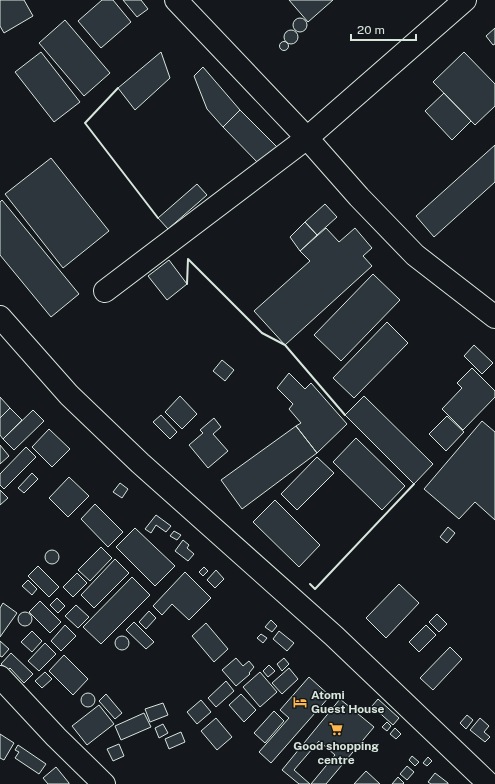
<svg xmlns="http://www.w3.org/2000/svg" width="495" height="784" viewBox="0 0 495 784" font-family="'Public Sans',sans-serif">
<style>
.building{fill:#2c363c;stroke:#d8e6dc}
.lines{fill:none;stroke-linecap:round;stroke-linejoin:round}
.minor-casing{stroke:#d8e6dc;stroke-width:24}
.minor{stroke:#14181c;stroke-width:22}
.wall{stroke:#d8e6dc;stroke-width:2}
.labels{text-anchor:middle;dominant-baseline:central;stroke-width:3;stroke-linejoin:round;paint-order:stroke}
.poi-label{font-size:12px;font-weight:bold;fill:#d8e6dc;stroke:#14181c;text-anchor:start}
</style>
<rect width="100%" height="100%" fill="#14181c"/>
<path class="building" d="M0,0H24L33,16L4,33L0,26Z
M102,0H113L131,22L101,48L78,21Z
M123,0H141L148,9L137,17Z
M289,0H333L308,22Z
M293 25a7 7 0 1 1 14 0a7 7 0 1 1-14 0Z
M65,20L110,73L84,96L39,43Z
M495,28V44L493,45L486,36Z
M284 37a7 7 0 1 1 14 0a7 7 0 1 1-14 0Z
M279.5 46a4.5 4.5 0 1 1 9 0a4.5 4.5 0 1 1-9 0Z
M41,52L80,102L54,122L15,72Z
M161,52L170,78L135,110L118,88Z
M464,52L495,84V106L475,125L433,82Z
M203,67L240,110L223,127L207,109L194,76Z
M444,93L471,121L452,140L425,111Z
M240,110L277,147L260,165L223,127Z
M495,145V182L434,237L416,216Z
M51,158L109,231L63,268L5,194Z
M197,184L207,195L168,229L158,218Z
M2,200L79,294L51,317L0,255V202Z
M325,204L337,217L317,235L305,222Z
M305,222L317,235L300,251L290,237Z
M326,228L339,242L355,228L372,248L363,256L372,266L285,345L254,311L310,261L300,251Z
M169,260L187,284L167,300L148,276Z
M373,274L400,300L341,361L314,335Z
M387,322L408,343L354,398L333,378Z
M474,345L493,363L482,374L464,356Z
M222,360L234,370L225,381L213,371Z
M472,368L495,391V397L463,430L442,409L462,388L457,383Z
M289,373L305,389L311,383L347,424L317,453L296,426L301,423L289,409L293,404L277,388Z
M180,396L197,414L182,429L165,412Z
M364,396L433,464L414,484L345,415Z
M0,397L10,408L0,418Z
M10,408L22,420L3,439L0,435V418Z
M33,410L44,421L14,450L3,439Z
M161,415L177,432L170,439L153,422Z
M447,416L464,432L446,451L429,434Z
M214,418L221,427L213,434L228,451L208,468L189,445L203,433L200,430Z
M482,421L495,432V520L475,502L459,519L424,489Z
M296,426L317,453L242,509L221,480Z
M49,429L70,449L52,467L32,447Z
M356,438L405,486L382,510L333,462Z
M0,445L9,456L0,464Z
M26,447L36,457L4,489L0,485V474Z
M317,457L334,473L297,510L281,494Z
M32,473L38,479L24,493L18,488Z
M69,477L89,496L68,517L49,498Z
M120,483L128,489L122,498L113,492Z
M0,490L8,498L0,505Z
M275,500L320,545L299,567L253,522Z
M95,504L123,532L108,547L81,519Z
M156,515L171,526L166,532L156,525L151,533L145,529Z
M448,527L455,533L447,543L440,537Z
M135,528L175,566L155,586L116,547Z
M174,531L181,535L177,540L170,536Z
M183,540L189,545L187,548L194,554L188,561L175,551Z
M101,547L112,558L90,581L78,570Z
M45 557a7 7 0 1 1 14 0a7 7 0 1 1-14 0Z
M115,559L129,573L94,608L81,595Z
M38,566L59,587L49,597L28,576Z
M204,567L208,571L203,576L199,572Z
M216,570L224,579L215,588L207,580Z
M185,572L211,598L189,620L172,604L162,615L153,606Z
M77,573L87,583L73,597L63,587Z
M132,577L150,595L101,644L83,627Z
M28,580L37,589L32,595L22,586Z
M399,584L419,603L386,638L366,618Z
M57,598L65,606L58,613L50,605Z
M40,601L61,622L50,633L29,612Z
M3,603L17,613L0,637V608Z
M76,605L89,617L78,628L65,616Z
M149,611L156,618L146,629L139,622Z
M18 619a7 7 0 1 1 14 0a7 7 0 1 1-14 0Z
M437,614L447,624L439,632L429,622Z
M271,620L277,626L272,632L265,627Z
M134,622L154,642L146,649L126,630Z
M206,623L228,649L214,662L192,636Z
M65,625L76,636L61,651L51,641Z
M426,625L436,635L419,652L409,642Z
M32,631L42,641L32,652L21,642Z
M279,631L294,643L287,651L273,639Z
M261,634L267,638L263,643L257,638Z
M115 643a7 7 0 1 1 14 0a7 7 0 1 1-14 0Z
M0,641L9,649L2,657L0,656Z
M45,643L56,654L39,671L28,661Z
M450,647L462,659L433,690L420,678Z
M11,653L33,674L24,683L10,668L8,670L1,664Z
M64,655L88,679L73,695L49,671Z
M236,658L243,666L249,661L254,667L249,673L250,674L236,686L222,670Z
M284,658L289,664L282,671L277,664Z
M269,665L275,671L268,677L263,671Z
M289,668L298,679L282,694L272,683Z
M45,672L52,679L42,688L35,681Z
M260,672L277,692L260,707L243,687Z
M309,677L330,696L271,763L259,752L289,718L280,710Z
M226,681L234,691L216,707L208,698Z
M81 700a7 7 0 1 1 14 0a7 7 0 1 1-14 0Z
M106,694L122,713L115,719L99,701Z
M241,694L256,710L244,722L229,705Z
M340,699L374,727L326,784H311L335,755L319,741L294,770L310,784H299L282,770Z
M378,699L399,718L393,725L372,706Z
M201,700L211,712L197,724L187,712Z
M163,703L168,715L150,722L145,709Z
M99,705L114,724L87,745L72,726Z
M274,711L284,721L265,743L254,733Z
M144,713L151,727L121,740L115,726Z
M467,715L473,720L466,729L460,723Z
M216,718L232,737L217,750L201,731Z
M480,718L489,726L484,732L490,737L485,742L470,730Z
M387,722L391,726L387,731L382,727Z
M163,724L168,733L159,738L155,728Z
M395,728L401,734L396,739L390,734Z
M181,732L185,742L169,749L165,739Z
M0,734L14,743L4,760L0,758Z
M119,744L124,756L113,761L107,749Z
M18,745L46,764L39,774L15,758L19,752L15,750Z
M412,756L419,762L415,766L409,760Z
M428,757L432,761L427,766L423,763Z
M407,766L414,772L407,780L400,774Z
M56,767L69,783V784H48L43,778Z
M366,771L380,784H354Z
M435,773L448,783V784H431L428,782Z
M398,777L404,783L403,784H392Z"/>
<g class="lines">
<g class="minor-casing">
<path id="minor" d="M176,0L307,138L359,197L415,255L495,317
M105,291L307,138L465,0
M0,317L69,395L140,463L334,636L489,784
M0,677L56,737L104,784"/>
</g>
<use href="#minor" class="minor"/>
<path class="wall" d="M118,88L85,123L158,218
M187,284L188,259L262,333L285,345L345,415
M310,584L315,589L414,484"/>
</g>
<defs>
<g id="hotel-bare" transform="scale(1.08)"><path d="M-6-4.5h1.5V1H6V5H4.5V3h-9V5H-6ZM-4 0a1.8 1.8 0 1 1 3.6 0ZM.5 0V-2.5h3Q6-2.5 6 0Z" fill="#ffb74d" stroke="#14181c" stroke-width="2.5" paint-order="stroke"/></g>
<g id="supermarket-bare" transform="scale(1.08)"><path d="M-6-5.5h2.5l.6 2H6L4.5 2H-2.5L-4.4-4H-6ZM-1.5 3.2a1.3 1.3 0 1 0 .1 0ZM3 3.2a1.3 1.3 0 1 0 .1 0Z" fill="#ffb74d" stroke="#14181c" stroke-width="2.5" paint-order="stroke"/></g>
</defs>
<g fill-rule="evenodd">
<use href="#hotel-bare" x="300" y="702"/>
<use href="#supermarket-bare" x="336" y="729"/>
</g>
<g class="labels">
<g class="poi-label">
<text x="311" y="695">Atomi<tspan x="311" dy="14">Guest House</tspan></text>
<text x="336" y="746" text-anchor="middle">Good shopping<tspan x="336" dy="14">centre</tspan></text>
</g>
</g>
<path d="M351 34v6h65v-6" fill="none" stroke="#d8e6dc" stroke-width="2"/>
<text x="357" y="34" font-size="12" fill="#d8e6dc" stroke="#14181c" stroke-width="3" paint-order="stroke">20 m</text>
</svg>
